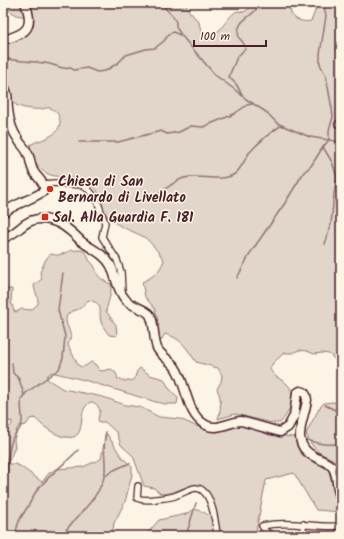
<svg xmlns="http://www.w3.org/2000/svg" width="344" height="539" viewBox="0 0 344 539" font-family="Kalam,sans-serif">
<rect width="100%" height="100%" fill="#fcf5e5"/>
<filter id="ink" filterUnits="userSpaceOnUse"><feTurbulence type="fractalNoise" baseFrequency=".025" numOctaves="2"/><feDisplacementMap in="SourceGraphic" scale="8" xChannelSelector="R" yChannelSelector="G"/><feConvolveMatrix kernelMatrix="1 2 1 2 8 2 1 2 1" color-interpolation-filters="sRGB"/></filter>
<g filter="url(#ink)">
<path fill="#e2d5ca" stroke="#967a7a" d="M3,3H22L26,17L16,15L3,6Z
M28,3H185L189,11L199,22L202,36C222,38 223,19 237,11L244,12L250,8L252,3H291C287,17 299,23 311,21C314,15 315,8 319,3C330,3 338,3 341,15V365L329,354L322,353L314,354L307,351L299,350L292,353H284L273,363L270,369C274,377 279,378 286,383C299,394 289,413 280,423H272L235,414L218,419C221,409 222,399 217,389L221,382L222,375L218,368L196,362C187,349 182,338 165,334L160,342L158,331L157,316L155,309L145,297L142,282C153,277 160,272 164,260C159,253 151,242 144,237C133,231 118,227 109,218C99,209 103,194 93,186C66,167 40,192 30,145C37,140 46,140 52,135C57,132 60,127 60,122C60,116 56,110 50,108C47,107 44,109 41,109C34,110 21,108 16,105C8,100 11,89 3,81V42L24,36L29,31Z
M80,250C86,251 88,255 89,260C101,270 91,276 111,284C112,293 108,302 106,311L116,325L117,334L116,336L109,335C107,332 102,326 101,322C98,311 105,304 89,300C84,302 83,307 79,309C77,310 75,310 73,311C60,316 69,327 71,336L68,345L78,365C83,369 87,365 91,362L96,365L99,370L102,371L111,369L116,373L118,379L125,381L134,380L137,371L140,368L150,375L164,379L169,388L178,398L177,404H165L156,402L84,380L51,372L47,376V379L50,381L63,389L103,397L125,405L140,407L159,417L180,419L205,430L217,432L241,425L250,427L269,435L295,437L307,455L328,468L336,498L341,505V512L316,510L294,473L266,480L256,531L264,536H218C216,522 215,482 194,485C183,487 175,494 161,494L154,488L144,486L133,456L121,445L117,433L105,422H99L98,419L100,410C97,405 96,402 90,402C87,405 84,407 83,412C80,427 83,442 61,436C52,433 41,425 35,418L30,419L26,425L19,426L17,429L14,440L15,447L9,461L3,458C3,443 1,435 12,424V421L3,423V289H12L11,302L14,311L16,312L22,309L31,310L38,304C39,297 34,291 34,285L42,279L40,272C44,265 44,259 51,254C58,256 60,255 67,252C70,250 76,250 80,250Z
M332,402L341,403V475C340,470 339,465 335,461C332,458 329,458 326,456C316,452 309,443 306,433L320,407L324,403Z
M107,434L121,456L132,467V475L125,502L114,523L112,536H3V464H15L20,466L42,482L49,473L56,469L83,467L101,459L105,438Z
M194,509C211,513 214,519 216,536H145L159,520L186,514Z"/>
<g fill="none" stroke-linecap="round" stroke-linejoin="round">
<path stroke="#917474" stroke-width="1.5" d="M160,3L172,15L176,22V27L181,35L215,75L238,92L246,99L266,112L277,123L288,128L310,137L341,142
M3,58C19,62 34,61 50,64C57,66 63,70 71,68L74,70L87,68L97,72L105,71L118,63L126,55L146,49L155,48L164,41L169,34L173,32L180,35
M243,96L236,84L229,77L230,74L237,57L246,48L242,41L239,38C234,18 254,19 260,3
M79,142H118L161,131L167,134L179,132L191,126L203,127L234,114L247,105L252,104
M323,147L332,162L337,177L334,194L331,224L325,244
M135,202C140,201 146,201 150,199C163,193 171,182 184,178C199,174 220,182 233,175C241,171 244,160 249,153C259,142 269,133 282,125
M237,278L251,252L285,203L304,172L311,166L323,147L329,140V130L333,117L332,109L326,76L320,64V54L326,16L323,3
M12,363L13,373L19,379L24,395
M325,405L341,413
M303,439C320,444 323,445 341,444
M104,477L114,470L130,463
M3,488C10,478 6,469 8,458C8,455 12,438 13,437C17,431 22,429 22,421C22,414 21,406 21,399L26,393L59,369L63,358L65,336L58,310L63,273
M16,536C16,524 21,517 27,508C31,502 33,495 38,489C50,474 66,463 78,450
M61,536C75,517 102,497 105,472C106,459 102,444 106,432
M186,536L196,503"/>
<defs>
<path id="street" d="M338,124L341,125
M44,184L55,183L82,185L89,190L97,200L105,223L102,237L117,260L121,272L122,293
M138,486L137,498C143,501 150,500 156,499C163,498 171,498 177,495C183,493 189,489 195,488C212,487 216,525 217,536
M275,536L267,533L262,526C288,520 314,528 341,526
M303,536V524"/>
<path id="secondary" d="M3,40C26,34 35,28 25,3
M3,86C9,92 7,101 8,109C9,119 12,131 18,139C20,144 25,147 27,152C31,158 30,166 34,172C38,179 46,183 44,191C31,200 16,203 3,213
M3,238C17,235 24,219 40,219C47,219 54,221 60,224C68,228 75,235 81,241C91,249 105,254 111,266C116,277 117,290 125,299C131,307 145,308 150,315C155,324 153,338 157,348C161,356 170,360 175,367C187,384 186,415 206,425C217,431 229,422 241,421L280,432L288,427L294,416L297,393L300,391L304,392L306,395L307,400C304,421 289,444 315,457C321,460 330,463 333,468C339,477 335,489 341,497"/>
</defs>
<use href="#street" stroke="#4a1f2b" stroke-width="8"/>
<use href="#secondary" stroke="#4a1f2b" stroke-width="11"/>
<use href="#street" stroke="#fcf5e5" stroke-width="5.5"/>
<use href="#secondary" stroke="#fcf5e5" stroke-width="8"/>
</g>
</g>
<g fill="#c8321e" stroke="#fcf5e5" stroke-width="1.5">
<circle cx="50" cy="189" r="4"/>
<rect x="41" y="213" width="8" height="8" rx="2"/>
</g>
<g text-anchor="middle" stroke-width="3" stroke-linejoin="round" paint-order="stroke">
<g font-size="14" font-weight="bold" fill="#4a1f2b" stroke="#fcf5e5" text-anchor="start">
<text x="58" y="186">Chiesa di San<tspan x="58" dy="16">Bernardo di Livellato</tspan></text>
<text x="53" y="222">Sal. Alla Guardia F. 181</text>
</g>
</g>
<rect width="344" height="539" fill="none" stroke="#fcf5e5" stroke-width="16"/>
<rect x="8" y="8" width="328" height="523" fill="none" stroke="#4a1f2b" stroke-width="1.5" filter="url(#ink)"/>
<path d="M194 40v6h72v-6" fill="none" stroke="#4a1f2b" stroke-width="2"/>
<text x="200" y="40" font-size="12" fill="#4a1f2b" stroke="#fcf5e5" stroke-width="3" paint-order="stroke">100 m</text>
</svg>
